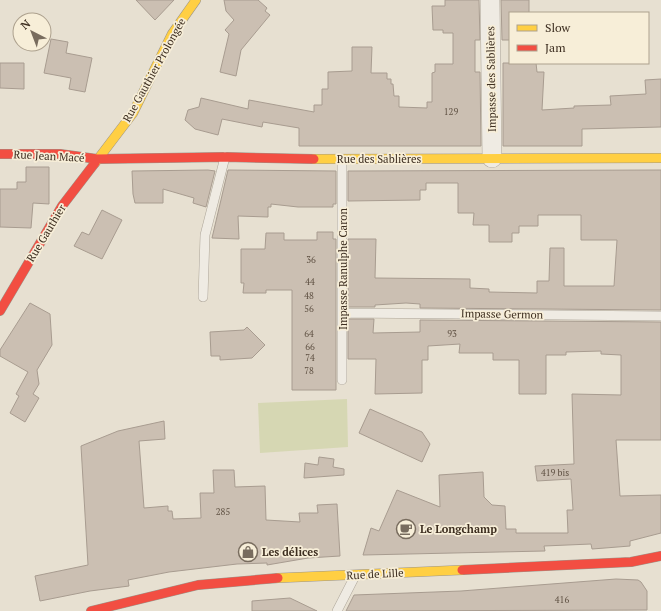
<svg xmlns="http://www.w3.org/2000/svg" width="661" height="611" viewBox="0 0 661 611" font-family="'PT Serif',serif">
<rect width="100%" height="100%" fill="#e7e0d1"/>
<path fill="#d6d7b3" d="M347,399L348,447L260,453L258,403Z"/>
<path fill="#cbbfb2" stroke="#a89c90" d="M136,0H174L155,20Z
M224,0H258L267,8L265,11L270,15L241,50L236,76L220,72L229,34L225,30L234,20L226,11Z
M445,0H479L480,40H475V72H480L481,146H299V128L263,122L262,127L222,119L218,135L195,129L185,120L188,110L199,107L201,98L248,109L249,100L314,112V105H322V89H328V72L352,71V47H372L371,73H387V79H391V84H393L394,96H399V107L427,108V102H432V73L435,72V64H453V33H443V30H433L432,6H445Z
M501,0H529V13H510V40H502Z
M51,39L68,42L66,53L92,58L85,92L69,89L71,78L44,73Z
M0,63H24V89L0,88Z
M503,63H536L537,72H544L542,110L574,108V106L611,105L610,96L646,94L645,80L661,79V127L582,129V146H503Z
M26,167H49V204L33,203L31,228L0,227V189H17V182H26Z
M208,170L215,171L206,207L193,203L194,198L163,189V203H135L133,194L132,171Z
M228,170L336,171V204H333V207H298L271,204V207H268V217L238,216L239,239L212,238Z
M661,170V310L420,308V304L406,303L375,305V307H348V239H376L375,278L470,279V288L489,289V292L537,293V281H549L550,248H564V286H614L617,240H581V215H538V226H519V233H512V242H489V225H473L474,213H458V183H426V190H420V200L348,201V171Z
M102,210L122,220L102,259L74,246L82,232L89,235Z
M317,232H333V239H336V390H292V290H266V293H243L244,283H241V249H265L266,233H284V240H317Z
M30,303L50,314L52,345L37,370L39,384L33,394L39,398L25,422L10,413L19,396L16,394L28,372L0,356V350Z
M348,319H374L373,333L420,332V320L661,322V440H616L620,496L661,495V533L630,541V546L605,548L592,549L591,544L544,546L545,551L363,555L371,528L379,531L397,490L440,507L439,475L483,472L484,497L492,505L505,506L506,529H516V533H568L567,510H573L571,479L537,481L535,466L574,464L572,394L621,395V355L601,354V351L566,352V355H546V394H519V360H493V353H459L460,344L428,346V360H422V393L375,394L376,359H348Z
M247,327L265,345L252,358L220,360V356H211L210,332L244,330Z
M370,409L422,432L430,444L422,462L359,433Z
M164,421L165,439L139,441L144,508L168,506V511H172L173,519L201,518L200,493H214L213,470H234L235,487L265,486L266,520L300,522L299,513H318L317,505L337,504L340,556L308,558L267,565V563L237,564L169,572L128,580L129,586L90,591L40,601L35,576L88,565L81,446L118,431Z
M319,457L334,459L333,467L344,469V475L304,478L305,463L318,465Z
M616,579L638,580L641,582L647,591V610L346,611L354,595L461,591Z
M290,598L317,611H252V601Z"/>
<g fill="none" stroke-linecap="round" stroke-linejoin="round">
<defs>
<path id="lane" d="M203,297L205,235L225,157
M343,313L661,316
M342,380V159
M337,611L355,576"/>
<path id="street" d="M490,0L492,158"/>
<path id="slow" d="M314,159L661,158
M95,163L133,113L172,34L196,0
M278,578L462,570"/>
<path id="jam" d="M0,154H60L97,159L225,157L314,159
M0,311L62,206L95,163
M462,570L631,562L661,556
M91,611L198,585L278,578"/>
</defs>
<use href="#lane" stroke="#ada599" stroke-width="10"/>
<use href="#street" stroke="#ada599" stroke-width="20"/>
<use href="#slow" stroke="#9c958a" stroke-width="10"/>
<use href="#jam" stroke="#9c958a" stroke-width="10"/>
<use href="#lane" stroke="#efebe3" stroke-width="9"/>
<use href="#street" stroke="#efebe3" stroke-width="19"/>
<use href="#slow" stroke="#ffcf43" stroke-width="9"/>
<use href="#jam" stroke="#f24e42" stroke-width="9"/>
</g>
<defs>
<symbol id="cafe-ring" viewBox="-11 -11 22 22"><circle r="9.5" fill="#f7eed8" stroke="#786c5e" stroke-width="1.5"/><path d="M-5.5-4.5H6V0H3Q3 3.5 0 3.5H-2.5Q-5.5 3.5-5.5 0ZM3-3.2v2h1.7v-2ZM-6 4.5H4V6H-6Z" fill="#786c5e"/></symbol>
<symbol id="shop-ring" viewBox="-11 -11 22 22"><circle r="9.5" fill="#f7eed8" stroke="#786c5e" stroke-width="1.5"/><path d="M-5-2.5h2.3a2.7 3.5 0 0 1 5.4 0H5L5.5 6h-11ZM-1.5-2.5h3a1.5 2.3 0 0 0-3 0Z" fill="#786c5e"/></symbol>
</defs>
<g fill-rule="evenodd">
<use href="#cafe-ring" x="395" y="518" width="22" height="22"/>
<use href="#shop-ring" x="237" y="541" width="22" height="22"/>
</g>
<g text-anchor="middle" stroke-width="3.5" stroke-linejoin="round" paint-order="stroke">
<g font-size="9" fill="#605244">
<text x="451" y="115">129</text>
<text x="311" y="263">36</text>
<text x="310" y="285">44</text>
<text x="309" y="299">48</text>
<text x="309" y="312">56</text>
<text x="309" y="337">64</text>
<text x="452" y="337">93</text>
<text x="310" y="350">66</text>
<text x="310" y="361">74</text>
<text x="309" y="374">78</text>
<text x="555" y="476">419 bis</text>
<text x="223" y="515">285</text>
<text x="562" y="603">416</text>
</g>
<g font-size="11" fill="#3d2e20" stroke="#f7eed8">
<text transform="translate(154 70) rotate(-61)" y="4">Rue Gauthier Prolongée</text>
<text transform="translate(491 79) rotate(-91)" y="4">Impasse des Sablières</text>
<text transform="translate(49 156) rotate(3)" y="4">Rue Jean Macé</text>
<text x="379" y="163">Rue des Sablières</text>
<text transform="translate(46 233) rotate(-59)" y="4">Rue Gauthier</text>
<text transform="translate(343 269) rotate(-90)" y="4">Impasse Ranulphe Caron</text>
<text transform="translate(502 314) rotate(1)" y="4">Impasse Germon</text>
<text transform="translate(375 574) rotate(-3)" y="4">Rue de Lille</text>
</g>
<g font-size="11" font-weight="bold" fill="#3d2e20" stroke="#f7eed8" text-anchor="start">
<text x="420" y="533">Le Longchamp</text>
<text x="262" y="556">Les délices</text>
</g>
</g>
<rect x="509" y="12" width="140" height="52" fill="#f7eed8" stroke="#ada18e"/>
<rect x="517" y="25" width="20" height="6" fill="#ffcf43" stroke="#ada18e"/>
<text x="545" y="32" font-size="12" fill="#3d2e20">Slow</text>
<rect x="517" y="45" width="20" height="6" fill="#f24e42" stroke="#ada18e"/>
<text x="545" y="52" font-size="12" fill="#3d2e20">Jam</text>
<g transform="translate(32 32) rotate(318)"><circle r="19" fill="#f7eed8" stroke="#ada18e"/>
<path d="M0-3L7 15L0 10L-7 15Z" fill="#786c5e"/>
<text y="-6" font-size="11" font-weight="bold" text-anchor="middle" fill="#3d2e20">N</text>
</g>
</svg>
